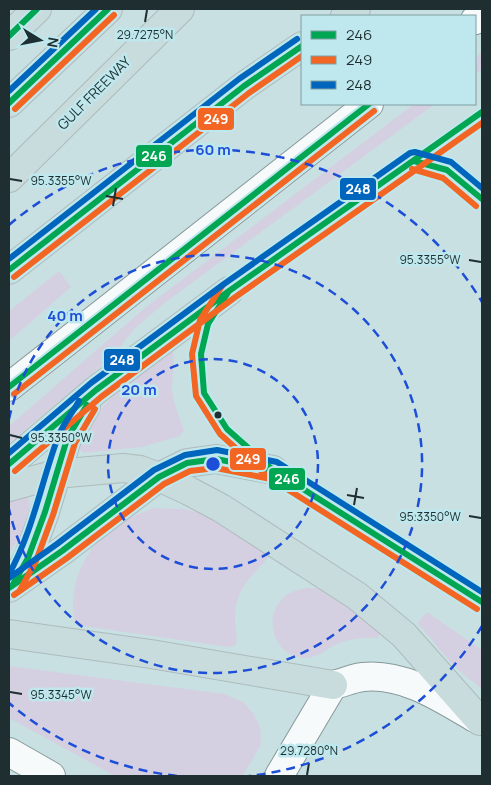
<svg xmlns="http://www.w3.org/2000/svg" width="491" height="785" viewBox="0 0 491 785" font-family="Manrope,sans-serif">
<rect width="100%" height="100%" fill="#c8e0e2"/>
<path fill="#d5d0e1" d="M482,52V69L475,75V58Z
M414,104H435L166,302L134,329L112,357L9,443V426L146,307Z
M59,271L71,287L9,341V311Z
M172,348C176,361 172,374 172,388C173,403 179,416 184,430L180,436L142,447L84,453L79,449C96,401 134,377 172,348Z
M27,494C36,515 20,537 9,553V502Z
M153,508L184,509L210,515L265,551L268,558C249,579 236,588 235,618C235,627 238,637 236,645L229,647L83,626L74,620C68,581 88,542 121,522C131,516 143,513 153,508Z
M306,588H316L323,591L381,629L378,638C364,638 350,638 337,644C322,651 316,661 298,657C273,652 264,617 282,599C288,592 297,590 306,588Z
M427,612L482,650V689C469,679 456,669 446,657C436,646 428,634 417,623Z
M9,666L224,694L243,702L253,713L260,727L261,744L243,776H115L9,718Z"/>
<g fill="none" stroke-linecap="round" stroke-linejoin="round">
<defs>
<path id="minor" d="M9,752L51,776
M279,776L333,685C343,683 353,678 363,677C404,673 441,698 475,718"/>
<path id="secondary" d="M475,20L482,14
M9,387L369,104"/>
<path id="motorway" d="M345,16L356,9
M9,36L37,9
M9,103L108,9
M9,178L180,9
M9,270L244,86L302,46
M9,464L96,390L229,291
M9,487L56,474L123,468L140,470L159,477L189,491L221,508L357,596L404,635L480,721
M14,583L28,558L45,512L67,439L86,406
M9,588L62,551L159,477L187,463L216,459L273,470
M9,634L151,654L333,685"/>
</defs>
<use href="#minor" stroke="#87999a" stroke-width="30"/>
<use href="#secondary" stroke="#87999a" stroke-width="30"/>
<use href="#motorway" stroke="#aebbbc" stroke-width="30"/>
<use href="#minor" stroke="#f7fafb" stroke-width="28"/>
<use href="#secondary" stroke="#f7fafb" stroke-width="28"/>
<use href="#motorway" stroke="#c8dbdd" stroke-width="28"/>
<defs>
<path id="bus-1" d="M9,36L37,9
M9,103L108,9
M414,161L447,170L482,199
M9,270L244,86L302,46
M229,291L208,324L201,354L204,393L227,429L273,470L482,602
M9,387L369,104
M9,464L96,390L229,291L482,112
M12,586L28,558L45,512L67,439L87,405
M9,588L62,551L159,477L187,463L216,459L273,470"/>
<path id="bus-2" d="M15,109L114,15
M412,169L443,178L476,206
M14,277L249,93L302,56
M222,286L200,320L192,354L196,396L220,434L268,477L477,609
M14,394L374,111
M15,471L101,397L234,298L482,123
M20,590L36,561L53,515L75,443L95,409
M14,595L67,558L164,484L190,471L216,468L271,479"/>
<path id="bus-3" d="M9,91L96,9
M9,259L239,79L297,39
M9,453L91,383L224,284L410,153L415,152L451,162L482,188
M9,574C33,531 41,483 58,437C63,424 73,412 79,401
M9,578L57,544L154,470L185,455L217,450L277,462L482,592"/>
</defs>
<use href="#bus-1" stroke="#bee8ed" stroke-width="10"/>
<use href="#bus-2" stroke="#bee8ed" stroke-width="10"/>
<use href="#bus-3" stroke="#bee8ed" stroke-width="10"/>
<use href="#bus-1" stroke="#00a651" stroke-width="6"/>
<use href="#bus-2" stroke="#f26522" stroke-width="6"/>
<use href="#bus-3" stroke="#0065bd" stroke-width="6"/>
</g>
<path fill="none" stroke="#1f2f31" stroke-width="2" d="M145,22L147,10M10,179L22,181M106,196L123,199M113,206L116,188M469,260L481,262M10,435L22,438M347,495L364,498M354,505L357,488M469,516L481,518M10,692L22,694M307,775L309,763"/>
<g fill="none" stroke="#1d4ed8" stroke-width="2.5" stroke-dasharray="9 6">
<circle cx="213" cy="464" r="105"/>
<path d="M9 419A209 209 0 1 1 9 509"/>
<path d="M482 626A314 314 0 0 1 249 776M177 776A314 314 0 0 1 9 703M9 225A314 314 0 0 1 482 302"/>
</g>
<circle fill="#1f2f31" stroke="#bee8ed" stroke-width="2" cx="218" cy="415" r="4.5"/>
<g text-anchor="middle" stroke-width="5" stroke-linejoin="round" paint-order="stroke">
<g font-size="14" fill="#1f2f31" stroke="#bee8ed">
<text transform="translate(94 93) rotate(-45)" y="5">GULF FREEWAY</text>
</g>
</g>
<g font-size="12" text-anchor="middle" fill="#1f2f31" stroke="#bee8ed" stroke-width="5" stroke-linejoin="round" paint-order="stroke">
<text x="145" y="39">29.7275°N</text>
<text x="61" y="185">95.3355°W</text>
<text x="430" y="264">95.3355°W</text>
<text x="61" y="442">95.3350°W</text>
<text x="430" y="521">95.3350°W</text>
<text x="61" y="699">95.3345°W</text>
<text x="309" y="755">29.7280°N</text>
</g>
<circle cx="213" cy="464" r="8" fill="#1d4ed8" stroke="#bee8ed" stroke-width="2.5"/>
<g font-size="15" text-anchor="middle" font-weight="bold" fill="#1d4ed8" stroke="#bee8ed" stroke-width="5" stroke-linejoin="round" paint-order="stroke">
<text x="213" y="155">60 m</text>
<text x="65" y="321">40 m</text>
<text x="139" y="395">20 m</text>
</g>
<g stroke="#bee8ed" stroke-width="2">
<rect x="197" y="107" width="38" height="24" rx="5" fill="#f26522"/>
<rect x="135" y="144" width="38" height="24" rx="5" fill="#00a651"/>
<rect x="339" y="177" width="38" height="24" rx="5" fill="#0065bd"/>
<rect x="103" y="348" width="38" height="24" rx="5" fill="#0065bd"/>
<rect x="229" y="447" width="38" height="24" rx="5" fill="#f26522"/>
<rect x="268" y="467" width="38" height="24" rx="5" fill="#00a651"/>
</g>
<g font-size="14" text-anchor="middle" font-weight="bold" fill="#fff">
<text x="216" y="124">249</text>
<text x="154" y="161">246</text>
<text x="358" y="194">248</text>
<text x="122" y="365">248</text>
<text x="248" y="464">249</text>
<text x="287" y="484">246</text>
</g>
<rect width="491" height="785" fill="none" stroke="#1f2f31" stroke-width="20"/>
<rect x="301" y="15" width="175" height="90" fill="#bee8ed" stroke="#7e9ea2"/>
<rect x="311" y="31" width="25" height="8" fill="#00a651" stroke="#7e9ea2"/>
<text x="346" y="40" font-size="15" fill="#1f2f31">246</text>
<rect x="311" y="56" width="25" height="8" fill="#f26522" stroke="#7e9ea2"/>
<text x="346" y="65" font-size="15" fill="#1f2f31">249</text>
<rect x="311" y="81" width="25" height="8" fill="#0065bd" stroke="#7e9ea2"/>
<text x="346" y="90" font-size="15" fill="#1f2f31">248</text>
<g transform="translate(40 40) rotate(100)" stroke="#bee8ed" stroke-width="4" paint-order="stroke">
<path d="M0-4L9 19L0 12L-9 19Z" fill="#1f2f31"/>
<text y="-8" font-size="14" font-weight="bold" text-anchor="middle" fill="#1f2f31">N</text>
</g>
</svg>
